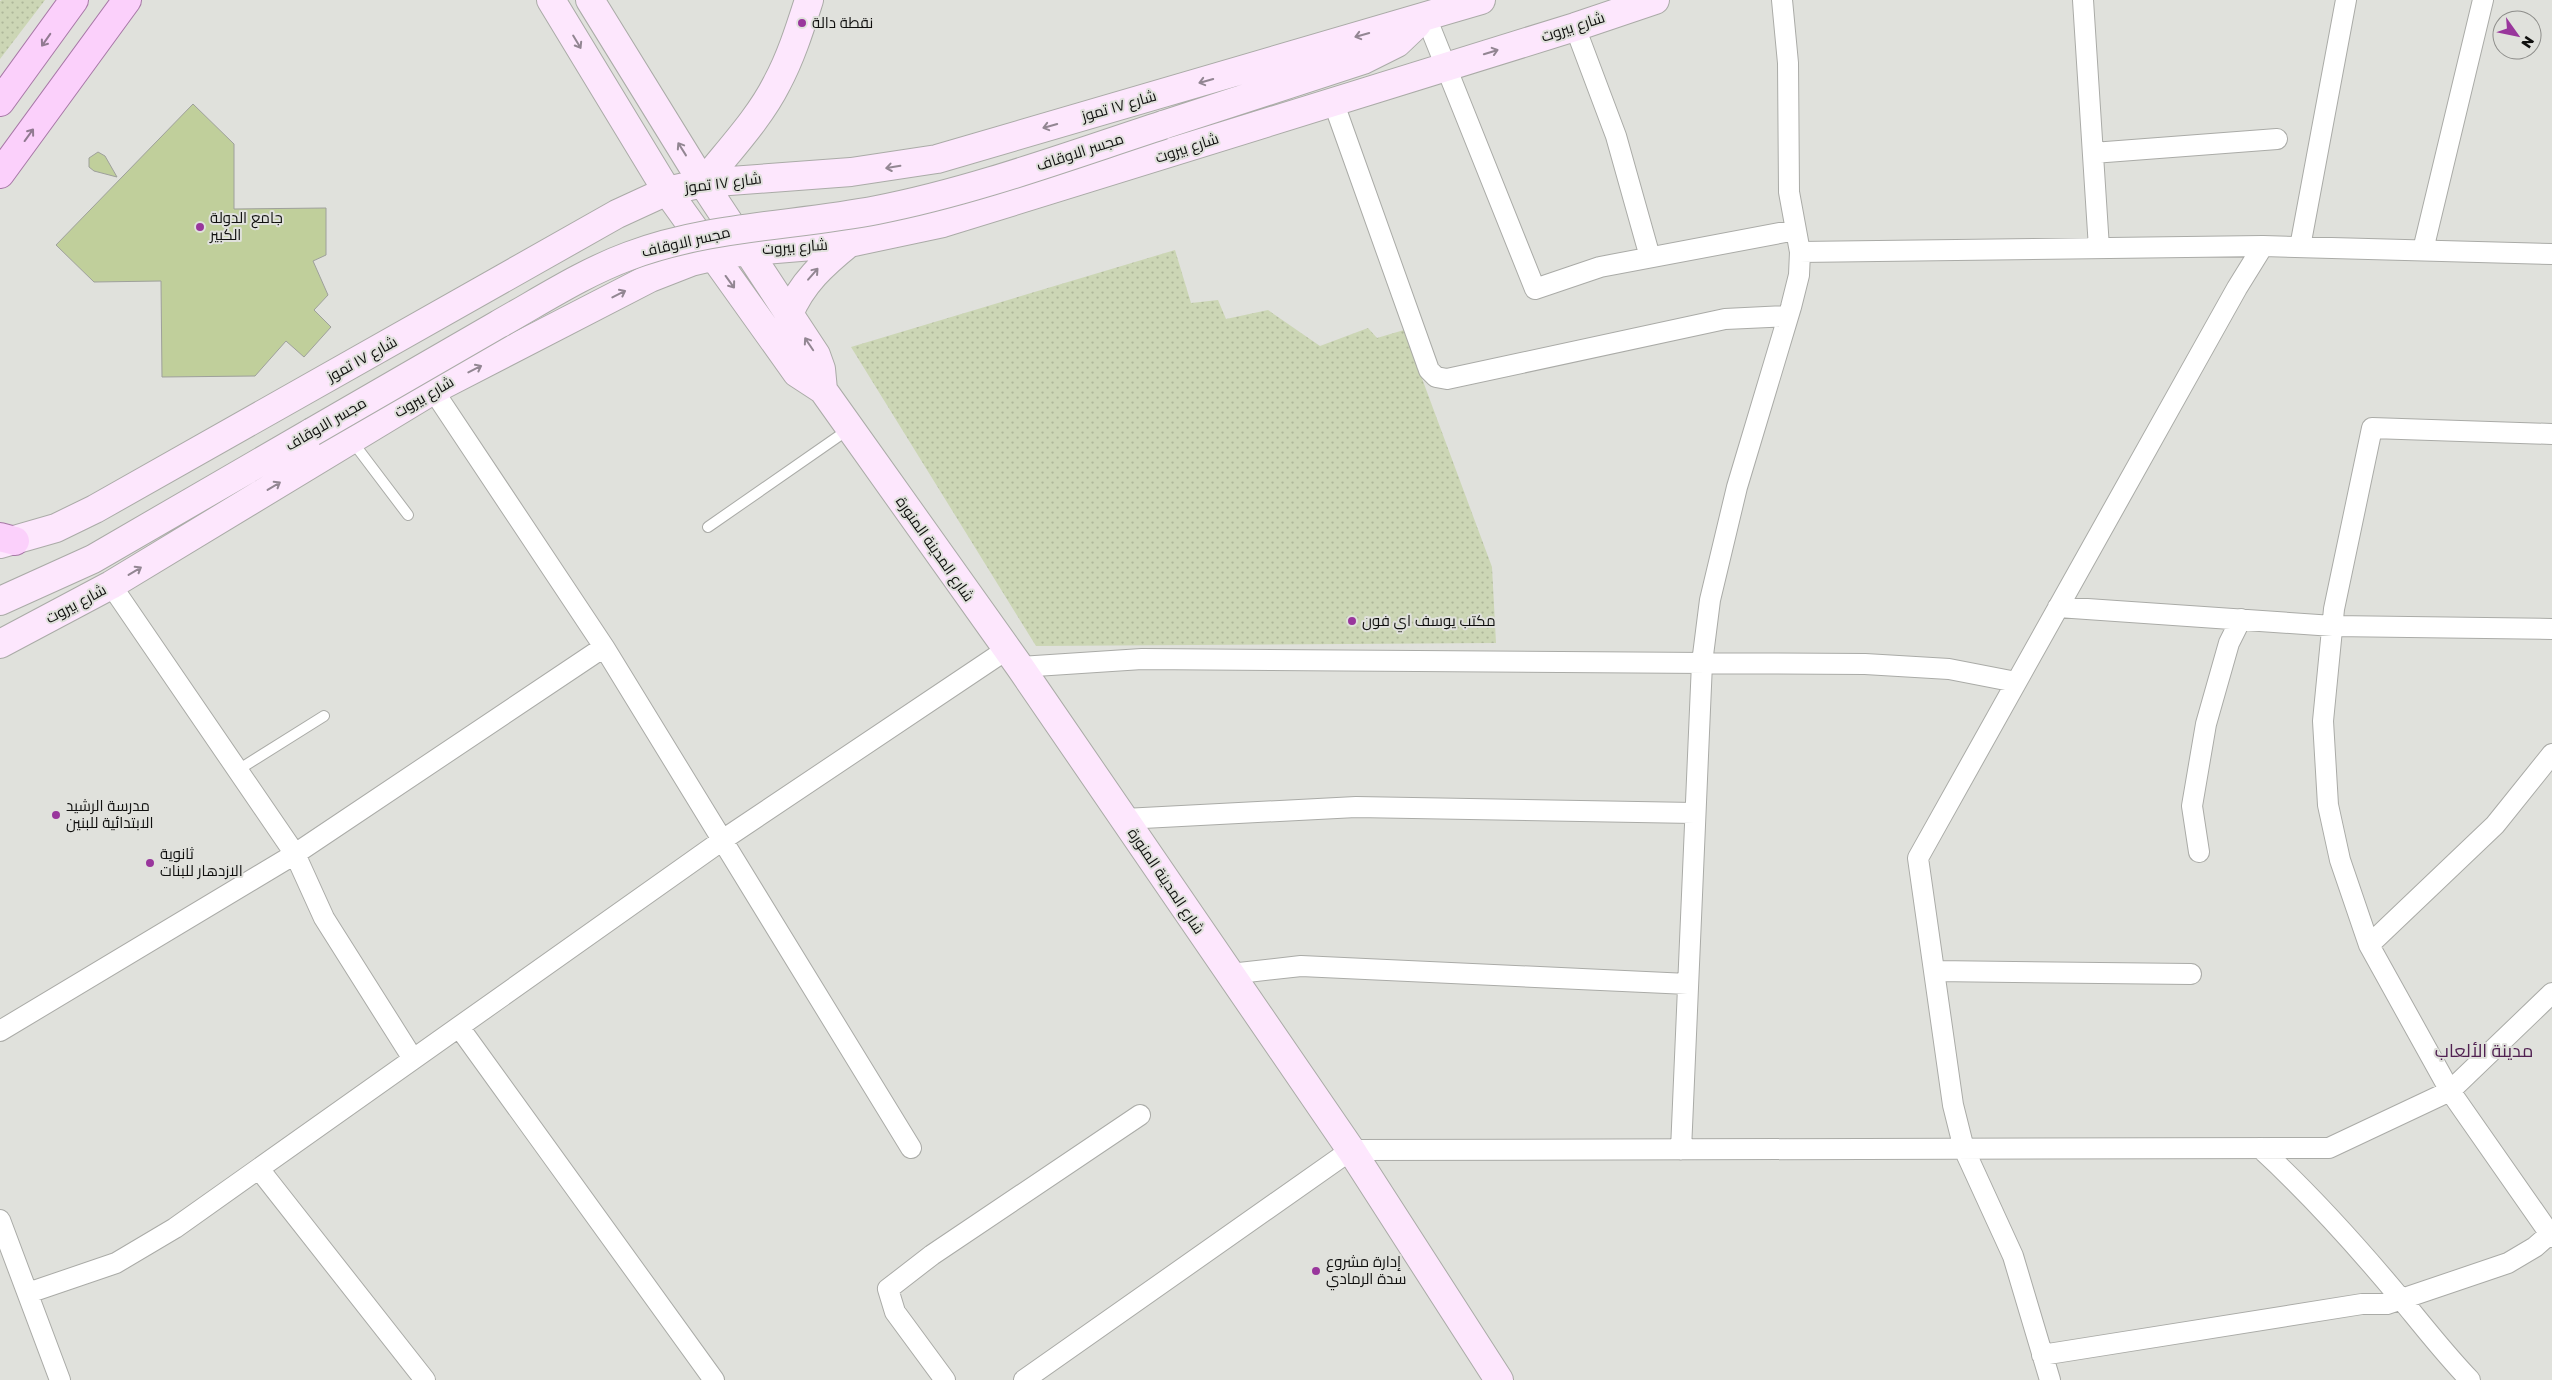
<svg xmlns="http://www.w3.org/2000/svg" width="2552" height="1380" viewBox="0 0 2552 1380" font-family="'Golos Text',Cairo,sans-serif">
<defs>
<pattern id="park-dots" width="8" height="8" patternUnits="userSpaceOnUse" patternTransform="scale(1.25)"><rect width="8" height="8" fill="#ccd6b5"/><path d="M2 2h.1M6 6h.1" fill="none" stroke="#aeb79a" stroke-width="1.8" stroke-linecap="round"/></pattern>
</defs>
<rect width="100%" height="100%" fill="#e0e1dc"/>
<path fill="url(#park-dots)" d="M2,0H45L0,59V1Z
M1175,250L1191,303L1218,300L1226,319L1268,310L1320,346L1368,328L1377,338L1404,330L1492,567L1496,643L1036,646L851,347Z"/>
<path fill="#c0cf9b" stroke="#9ea09b" d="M193,104L234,144V209L326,208V255L313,261L328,295L314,310L331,327L304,357L286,341L255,376L162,377L161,281L94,282L56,245Z
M98,152L105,156L117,177L94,171L89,167V158Z"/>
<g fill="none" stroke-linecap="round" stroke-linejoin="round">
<defs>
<path id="lane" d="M352,441L408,515
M708,527L849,429
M238,770L324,716"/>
<path id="street" d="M2083,0L2099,248
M1426,17L1535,289L1600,267L1796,230
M1575,27L1616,136L1650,257
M1333,101L1429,370L1436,377L1447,379L1725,319L1788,316
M2093,153L2277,139
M2300,247L2346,0
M2423,250L2483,0
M1800,252L2263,246L2552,254
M433,390L604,647L911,1148
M2552,434L2372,428L2334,609L2323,721L2328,805L2340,860L2369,945L2450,1091L2552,1237
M111,585L295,854L324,918L413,1059
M2058,607L2333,626L2552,629
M1020,667L1142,659L1865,664L1949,669L2016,682
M1124,819L1356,807L1694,813
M2199,852L2192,806L2206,724L2229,643L2241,619
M2369,945L2495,825L2552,754
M1935,971L2191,974
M1230,974L1301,966L1688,984
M459,1027L714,1380
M0,1031L295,854L604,647
M2260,1148C2311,1195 2357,1246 2401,1299C2424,1327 2445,1354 2470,1380
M1681,1150L1702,663L1710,600L1737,487L1791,307L1799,275L1800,252L1789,192L1788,63L1782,0
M259,1169L425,1380
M0,1220L60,1380
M28,1293L116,1263L175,1228L724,839L1006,650
M2042,1355L2362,1304H2387L2508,1263L2535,1247L2552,1232
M945,1380L895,1312L888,1289L932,1255L1140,1115
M1024,1380L1351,1150L2329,1148L2450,1091L2552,993
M2050,1380L2013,1256L1964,1149L1953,1105L1918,858L2237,288L2263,246"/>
<path id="secondary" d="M551,0L667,191L797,373L823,390L1020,667L1351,1150L1499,1380
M590,0L703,183L816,355L821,369L823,390
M1163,125L1363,60L1397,43L1417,24
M703,183C728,151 759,119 777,83C791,57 800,28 809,0
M789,314C802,283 823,264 849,243
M0,544L56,528L95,509L617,214L667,191L703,183L851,172L937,159L1481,0
M0,601L93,559L312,432
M0,644L111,585L433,390L650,278L691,262L729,253L849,243L943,223L1575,27L1655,0"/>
<path id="primary" d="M0,102L74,0
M0,174L127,0
M0,537L15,541"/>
</defs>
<use href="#lane" stroke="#aaaba7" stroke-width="12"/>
<use href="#street" stroke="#aaaba7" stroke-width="22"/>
<use href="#secondary" stroke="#aaaba7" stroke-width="30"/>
<use href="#primary" stroke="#a778a6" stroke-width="30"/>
<use href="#lane" stroke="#fff" stroke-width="10"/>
<use href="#street" stroke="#fff" stroke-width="20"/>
<use href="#secondary" stroke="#fde7fd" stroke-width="28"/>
<use href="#primary" stroke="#fbd0fb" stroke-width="28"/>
<defs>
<path id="secondary-bridge" d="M312,432C375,396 437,360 499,324C542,300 583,273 629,256C709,226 794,226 877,210C974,191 1068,156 1163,125"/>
</defs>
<use href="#secondary-bridge" stroke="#aaaba7" stroke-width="30" stroke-linecap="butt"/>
<use href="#secondary-bridge" stroke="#fde7fd" stroke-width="28"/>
</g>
<defs><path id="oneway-shaft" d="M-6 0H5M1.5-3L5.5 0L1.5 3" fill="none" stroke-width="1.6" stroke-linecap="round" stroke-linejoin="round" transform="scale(1.25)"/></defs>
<g stroke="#928692">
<use href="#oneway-shaft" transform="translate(1362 35) rotate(164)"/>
<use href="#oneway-shaft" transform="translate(577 42) rotate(59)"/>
<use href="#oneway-shaft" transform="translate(1491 52) rotate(-17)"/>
<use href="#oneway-shaft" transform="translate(1206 81) rotate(164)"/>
<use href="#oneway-shaft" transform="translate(1050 126) rotate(164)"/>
<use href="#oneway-shaft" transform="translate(682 149) rotate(-122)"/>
<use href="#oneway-shaft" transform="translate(893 167) rotate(171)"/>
<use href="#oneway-shaft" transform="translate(813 274) rotate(-49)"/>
<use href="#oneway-shaft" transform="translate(730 282) rotate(54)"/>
<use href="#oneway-shaft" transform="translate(619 294) rotate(-27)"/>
<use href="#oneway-shaft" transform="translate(809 344) rotate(-124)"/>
<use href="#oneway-shaft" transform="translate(475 369) rotate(-27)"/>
<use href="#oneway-shaft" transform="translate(274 486) rotate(-31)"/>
<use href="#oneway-shaft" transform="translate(135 571) rotate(-31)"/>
</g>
<g stroke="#917a91">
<use href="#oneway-shaft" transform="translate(46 40) rotate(125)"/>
<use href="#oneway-shaft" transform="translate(29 135) rotate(-54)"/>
</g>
<g fill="#99369c" stroke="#e0e1dc" stroke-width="2">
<circle cx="802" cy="23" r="5"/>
<circle cx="200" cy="227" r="5"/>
<circle cx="1352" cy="621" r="5"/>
<circle cx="56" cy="815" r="5"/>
<circle cx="150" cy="863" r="5"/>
<circle cx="1316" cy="1271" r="5"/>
</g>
<g text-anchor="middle" stroke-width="4" stroke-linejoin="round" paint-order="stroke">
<g font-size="15" fill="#10100f" stroke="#e0e1dc" text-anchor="start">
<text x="812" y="28">نقطة دالة</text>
<text x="210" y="223">جامع الدولة<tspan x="210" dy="17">الكبير</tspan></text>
<text x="1362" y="626">مكتب يوسف اي فون</text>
<text x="66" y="811">مدرسة الرشيد<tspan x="66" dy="17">الابتدائية للبنين</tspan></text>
<text x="160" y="859">ثانوية<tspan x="160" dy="17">الازدهار للبنات</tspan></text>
<text x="1326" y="1267">إدارة مشروع<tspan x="1326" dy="17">سدة الرمادي</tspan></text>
</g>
<g font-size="15" fill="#10100f" stroke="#e0e1dc">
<text transform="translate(1573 27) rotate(-18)" y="5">شارع بيروت</text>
<text transform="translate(1119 106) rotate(-16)" y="5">شارع ١٧ تموز</text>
<text transform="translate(1187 148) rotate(-18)" y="5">شارع بيروت</text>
<text transform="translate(1080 152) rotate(-18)" y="5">مجسر الاوقاف</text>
<text transform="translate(723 183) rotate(-7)" y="5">شارع ١٧ تموز</text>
<text transform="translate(686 242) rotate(-13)" y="5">مجسر الاوقاف</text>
<text transform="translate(795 247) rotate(-4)" y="5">شارع بيروت</text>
<text transform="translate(362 359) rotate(-29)" y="5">شارع ١٧ تموز</text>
<text transform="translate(424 397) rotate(-30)" y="5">شارع بيروت</text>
<text transform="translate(326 424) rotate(-30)" y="5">مجسر الاوقاف</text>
<text transform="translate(935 549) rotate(55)" y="5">شارع المدينة المنورة</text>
<text transform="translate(76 604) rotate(-28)" y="5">شارع بيروت</text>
<text transform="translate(1166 881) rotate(56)" y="5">شارع المدينة المنورة</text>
</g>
<g font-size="18" fill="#502051" stroke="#e0e1dc">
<text x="2484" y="1057">مدينة الألعاب</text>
</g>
</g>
<g transform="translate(2517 35) rotate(123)"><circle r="24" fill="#e0e1dc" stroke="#8d8d8a"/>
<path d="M0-4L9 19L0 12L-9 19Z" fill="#99369c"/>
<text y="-8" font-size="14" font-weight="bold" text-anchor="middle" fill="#10100f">N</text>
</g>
</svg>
